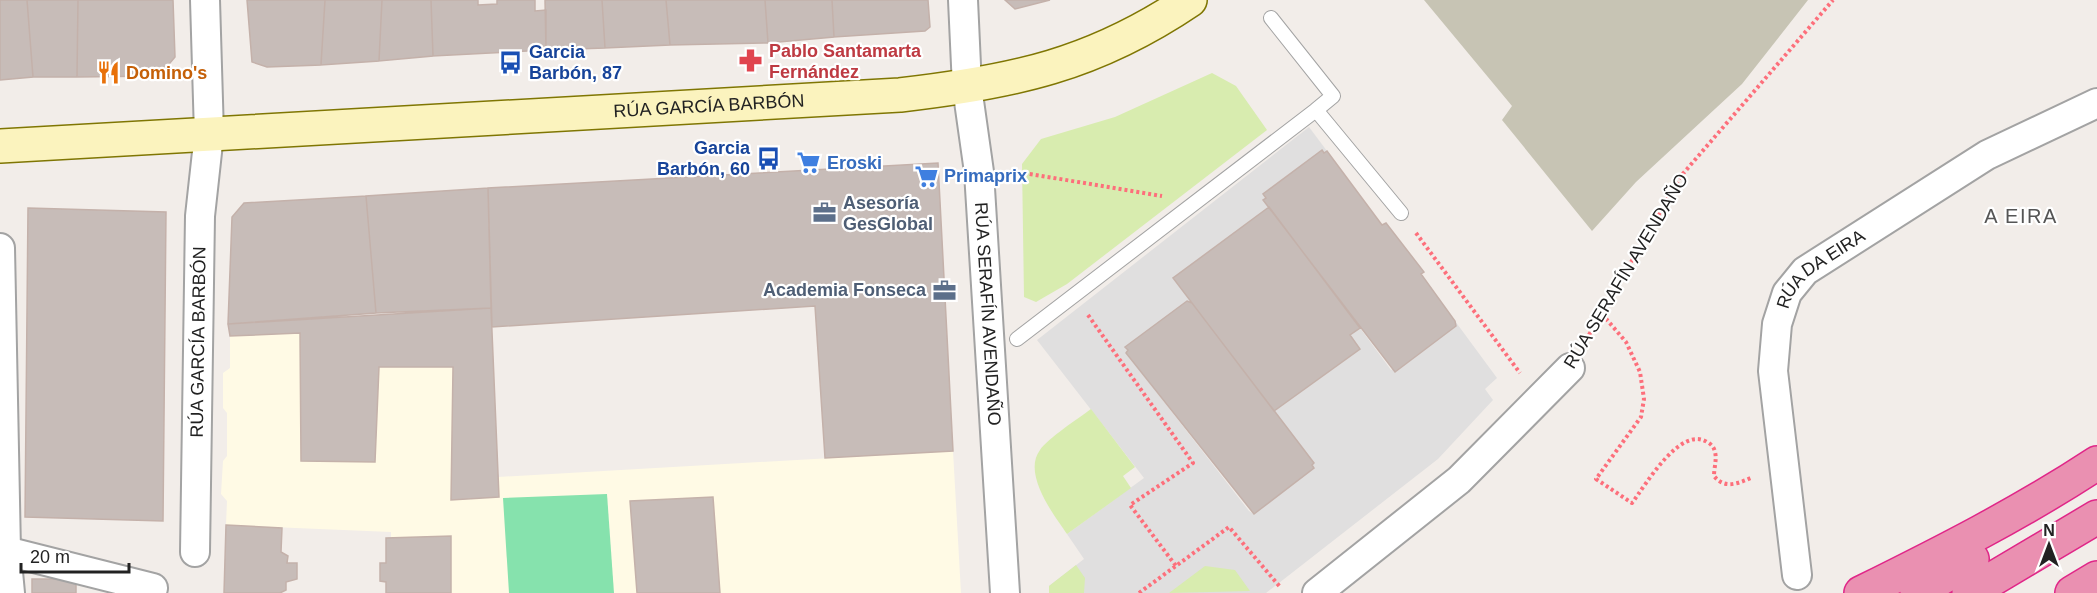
<svg xmlns="http://www.w3.org/2000/svg" width="2097" height="593" viewBox="0 0 2097 593" font-family="Helvetica,sans-serif">
<rect width="100%" height="100%" fill="#f2ede9"/>
<path fill="#e0dfdf" d="M1309,127L1327,151L1324,153L1322,150L1264,193L1266,198L1263,200L1269,207L1173,278L1192,303L1125,347L1128,350L1126,353L1249,511L1254,514L1314,468L1312,465L1314,463L1274,411L1360,349L1350,335L1360,328L1391,370L1394,368L1396,372L1455,326V321L1497,378L1485,389L1493,400L1438,459L1266,593H1049V586L1084,559L1067,534L1144,478L1037,340Z"/>
<path fill="#fffae5" d="M300,333L302,461L375,462L379,367H453L452,500L499,497L498,477L953,451L961,593H450L391,538V532L226,525L227,501L221,494L223,461L227,456V413L223,408V373L230,368V336Z"/>
<path fill="#c7c4b4" d="M1424,0H1808L1742,84L1636,182L1592,231L1502,120L1512,106Z"/>
<path fill="#d8ecaf" d="M1212,73L1236,86L1267,130L1067,284L1036,302L1024,297L1022,164L1041,139L1115,117Z
M1091,409L1135,467L1123,476L1131,488L1067,534C1054,515 1022,474 1040,450C1047,439 1079,418 1091,409Z
M1076,565L1085,578L1084,593H1049V586Z
M1205,566L1235,570L1250,591L1169,593Z"/>
<path fill="#86e2ad" d="M607,494L614,593H509L503,498Z"/>
<path fill="#c7bcb8" stroke="#c4b1aa" stroke-width="1.5" d="M0,0H27L33,77L0,80Z
M27,0H78L77,77H33Z
M78,0H173L175,57L159,76L77,77Z
M247,0H325L321,65L267,67L252,62Z
M325,0H382L379,61L321,65Z
M382,0H431L433,56L379,61Z
M431,0H478V5L497,4V0H535V11L546,10V50L433,56Z
M545,0H602L605,48L546,50Z
M602,0H666L670,45L605,48Z
M666,0H765L768,43L670,45Z
M765,0H832L834,37L768,43Z
M832,0H928L930,27L925,31L834,37Z
M1005,0H1050L1015,9Z
M1322,150L1324,153L1327,151L1382,225L1386,223L1424,272L1421,274L1455,321L1456,326L1395,372L1263,200L1266,198L1263,194Z
M938,163L953,451L825,458L815,306L492,327L488,188Z
M488,188L491,308L376,313L366,196Z
M366,196L376,313L228,324L232,217L244,203Z
M1269,207L1360,328L1350,335L1360,349L1274,411L1173,278Z
M28,208L166,212L163,521L25,517Z
M1187,301L1192,303L1314,463L1312,465L1314,468L1254,514L1126,353L1128,350L1125,347Z
M491,308L499,497L451,500L453,367H379L375,462L301,461L300,333L230,336L228,324Z
M713,497L720,593H637L630,501Z
M226,525L282,528L281,552L288,556L287,563H297V579L286,582V590L280,593H224Z
M451,536V593H386V582L380,581V563H386V538Z
M32,579H76V593H32Z"/>
<g fill="none" stroke-linecap="round" stroke-linejoin="round">
<defs>
<path id="service" d="M1271,18L1333,96L1316,110L1401,213
M1017,339L1316,110"/>
<g id="minor">
<path id="s1" d="M963,0L967,87L979,172L1005,593"/>
<path d="M0,248L6,551L10,593"/>
<path d="M6,551L153,588"/>
<path id="s2" d="M195,552L200,216L209,134L205,0"/>
<path id="s3" d="M1797,575L1773,371L1777,324L1787,293L1805,271L1987,155L2097,103"/>
<path d="M1317,593L1459,480L1570,368"/>
</g>
<g id="secondary">
<path id="s4" d="M0,146L900,95C1013,82 1094,65 1190,0"/>
</g>
<path id="motorway" d="M1861,593C1942,553 2021,513 2097,463
M1917,593L1972,559
M1969,593L2097,517
M2072,593L2097,578"/>
</defs>
<use href="#service" stroke="#a3a3a3" stroke-width="16"/>
<use href="#minor" stroke="#a3a3a3" stroke-width="32"/>
<use href="#secondary" stroke="#7f7603" stroke-width="36"/>
<use href="#motorway" stroke="#e02688" stroke-width="36"/>
<path stroke="#fd6f7b" stroke-width="4" stroke-dasharray="3 3" stroke-linecap="butt" d="M1012,171L1162,196
M1416,233L1520,373
M1602,314L1626,342L1640,372L1644,399L1641,417L1596,479L1632,503C1645,486 1680,425 1707,442C1711,444 1714,447 1715,452C1717,459 1714,468 1714,476C1725,490 1739,483 1753,477
M1088,315L1193,463L1130,505L1176,566
M1586,340L1681,176L1833,0
M1139,593L1229,527L1281,588"/>
<use href="#service" stroke="#fff" stroke-width="14"/>
<use href="#minor" stroke="#fff" stroke-width="28"/>
<use href="#secondary" stroke="#fbf3be" stroke-width="33"/>
<use href="#motorway" stroke="#ea90b1" stroke-width="33"/>
</g>
<defs>
<symbol id="pharmacy-bare" viewBox="-9 -9 18 18"><path d="M-2-6h4v4h4v4h-4v4h-4v-4h-4v-4h4Z" fill="#e0444e" stroke="#fff" stroke-width="2.5" paint-order="stroke"/></symbol>
<symbol id="bus-bare" viewBox="-9 -9 18 18"><path d="M-5-6H5V4H4V6H2V4H-2V6H-4V4H-5ZM-3.5-4V0h7V-4ZM-3.5 1.2v1.5H-2V1.2ZM2 1.2v1.5H3.5V1.2Z" fill="#1a4fb4" stroke="#fff" stroke-width="2.5" paint-order="stroke"/></symbol>
<symbol id="restaurant-bare" viewBox="-9 -9 18 18"><path d="M-5-6h1v4h1v-4h1v4h1v-4h1v5L-1.5 .5V6h-2V.5L-5-1ZM5-6V6H3V1.5H1.5Q1.5-4 5-6Z" fill="#e8710a" stroke="#fff" stroke-width="2.5" paint-order="stroke"/></symbol>
<symbol id="supermarket-bare" viewBox="-9 -9 18 18"><path d="M-6-5.5h2.5l.6 2H6L4.5 2H-2.5L-4.4-4H-6ZM-1.5 3.2a1.3 1.3 0 1 0 .1 0ZM3 3.2a1.3 1.3 0 1 0 .1 0Z" fill="#3f7fe0" stroke="#fff" stroke-width="2.5" paint-order="stroke"/></symbol>
<symbol id="office-bare" viewBox="-9 -9 18 18"><path d="M-6-3h4V-5.5h4V-3h4V5H-6ZM-1-4.5V-3h2v-1.5ZM-6 0V1H6V0Z" fill="#5c6f8a" stroke="#fff" stroke-width="2.5" paint-order="stroke"/></symbol>
</defs>
<g fill-rule="evenodd">
<use href="#pharmacy-bare" x="734" y="44" width="33" height="33"/>
<use href="#bus-bare" x="494" y="46" width="33" height="33"/>
<use href="#restaurant-bare" x="92" y="56" width="33" height="33"/>
<use href="#bus-bare" x="752" y="142" width="33" height="33"/>
<use href="#supermarket-bare" x="792" y="146" width="33" height="33"/>
<use href="#supermarket-bare" x="910" y="160" width="33" height="33"/>
<use href="#office-bare" x="808" y="196" width="33" height="33"/>
<use href="#office-bare" x="928" y="274" width="33" height="33"/>
</g>
<g text-anchor="middle" stroke-width="4.5" stroke-linejoin="round" paint-order="stroke">
<g font-size="18" font-weight="bold" fill="#be3a42" stroke="#fff" text-anchor="start">
<text x="769" y="57">Pablo Santamarta<tspan x="769" dy="21">Fernández</tspan></text>
</g>
<g font-size="18" font-weight="bold" fill="#164399" stroke="#fff" text-anchor="start">
<text x="529" y="58">Garcia<tspan x="529" dy="21">Barbón, 87</tspan></text>
<text x="750" y="154" text-anchor="end">Garcia<tspan x="750" dy="21">Barbón, 60</tspan></text>
</g>
<g font-size="18" font-weight="bold" fill="#c56008" stroke="#fff" text-anchor="start">
<text x="126" y="79">Domino's</text>
</g>
<g font-size="18" fill="#222" stroke="#fff">
<text dy="6" stroke="none"><textPath href="#s4" startOffset="710">RÚA GARCÍA BARBÓN</textPath></text>
<text transform="translate(1626 271) rotate(-59)" y="6">RÚA SERAFÍN AVENDAÑO</text>
<text dy="6" stroke="none"><textPath href="#s3" startOffset="326">RÚA DA EIRA</textPath></text>
<text dy="6" stroke="none"><textPath href="#s1" startOffset="315">RÚA SERAFÍN AVENDAÑO</textPath></text>
<text dy="6" stroke="none"><textPath href="#s2" startOffset="210">RÚA GARCÍA BARBÓN</textPath></text>
</g>
<g font-size="18" font-weight="bold" fill="#366cbe" stroke="#fff" text-anchor="start">
<text x="827" y="169">Eroski</text>
<text x="944" y="182">Primaprix</text>
</g>
<g font-size="18" font-weight="bold" fill="#4e5e75" stroke="#fff" text-anchor="start">
<text x="843" y="209">Asesoría<tspan x="843" dy="21">GesGlobal</tspan></text>
<text x="926" y="296" text-anchor="end">Academia Fonseca</text>
</g>
<g font-size="20" letter-spacing="1.5" fill="#555" stroke="#fff">
<text x="2021" y="223">A EIRA</text>
</g>
</g>
<g transform="translate(2049 545)" stroke="#ffffff" stroke-width="4.5" paint-order="stroke">
<path d="M0-4.5L10 22L0 15L-10 22Z" fill="#222222"/>
<text y="-9" font-size="16" font-weight="bold" text-anchor="middle" fill="#222222">N</text>
</g>
<path d="M21 563v9h108v-9" fill="none" stroke="#222222" stroke-width="3"/>
<text x="30" y="563" font-size="18" fill="#222222" stroke="#ffffff" stroke-width="4.5" paint-order="stroke">20 m</text>
</svg>
